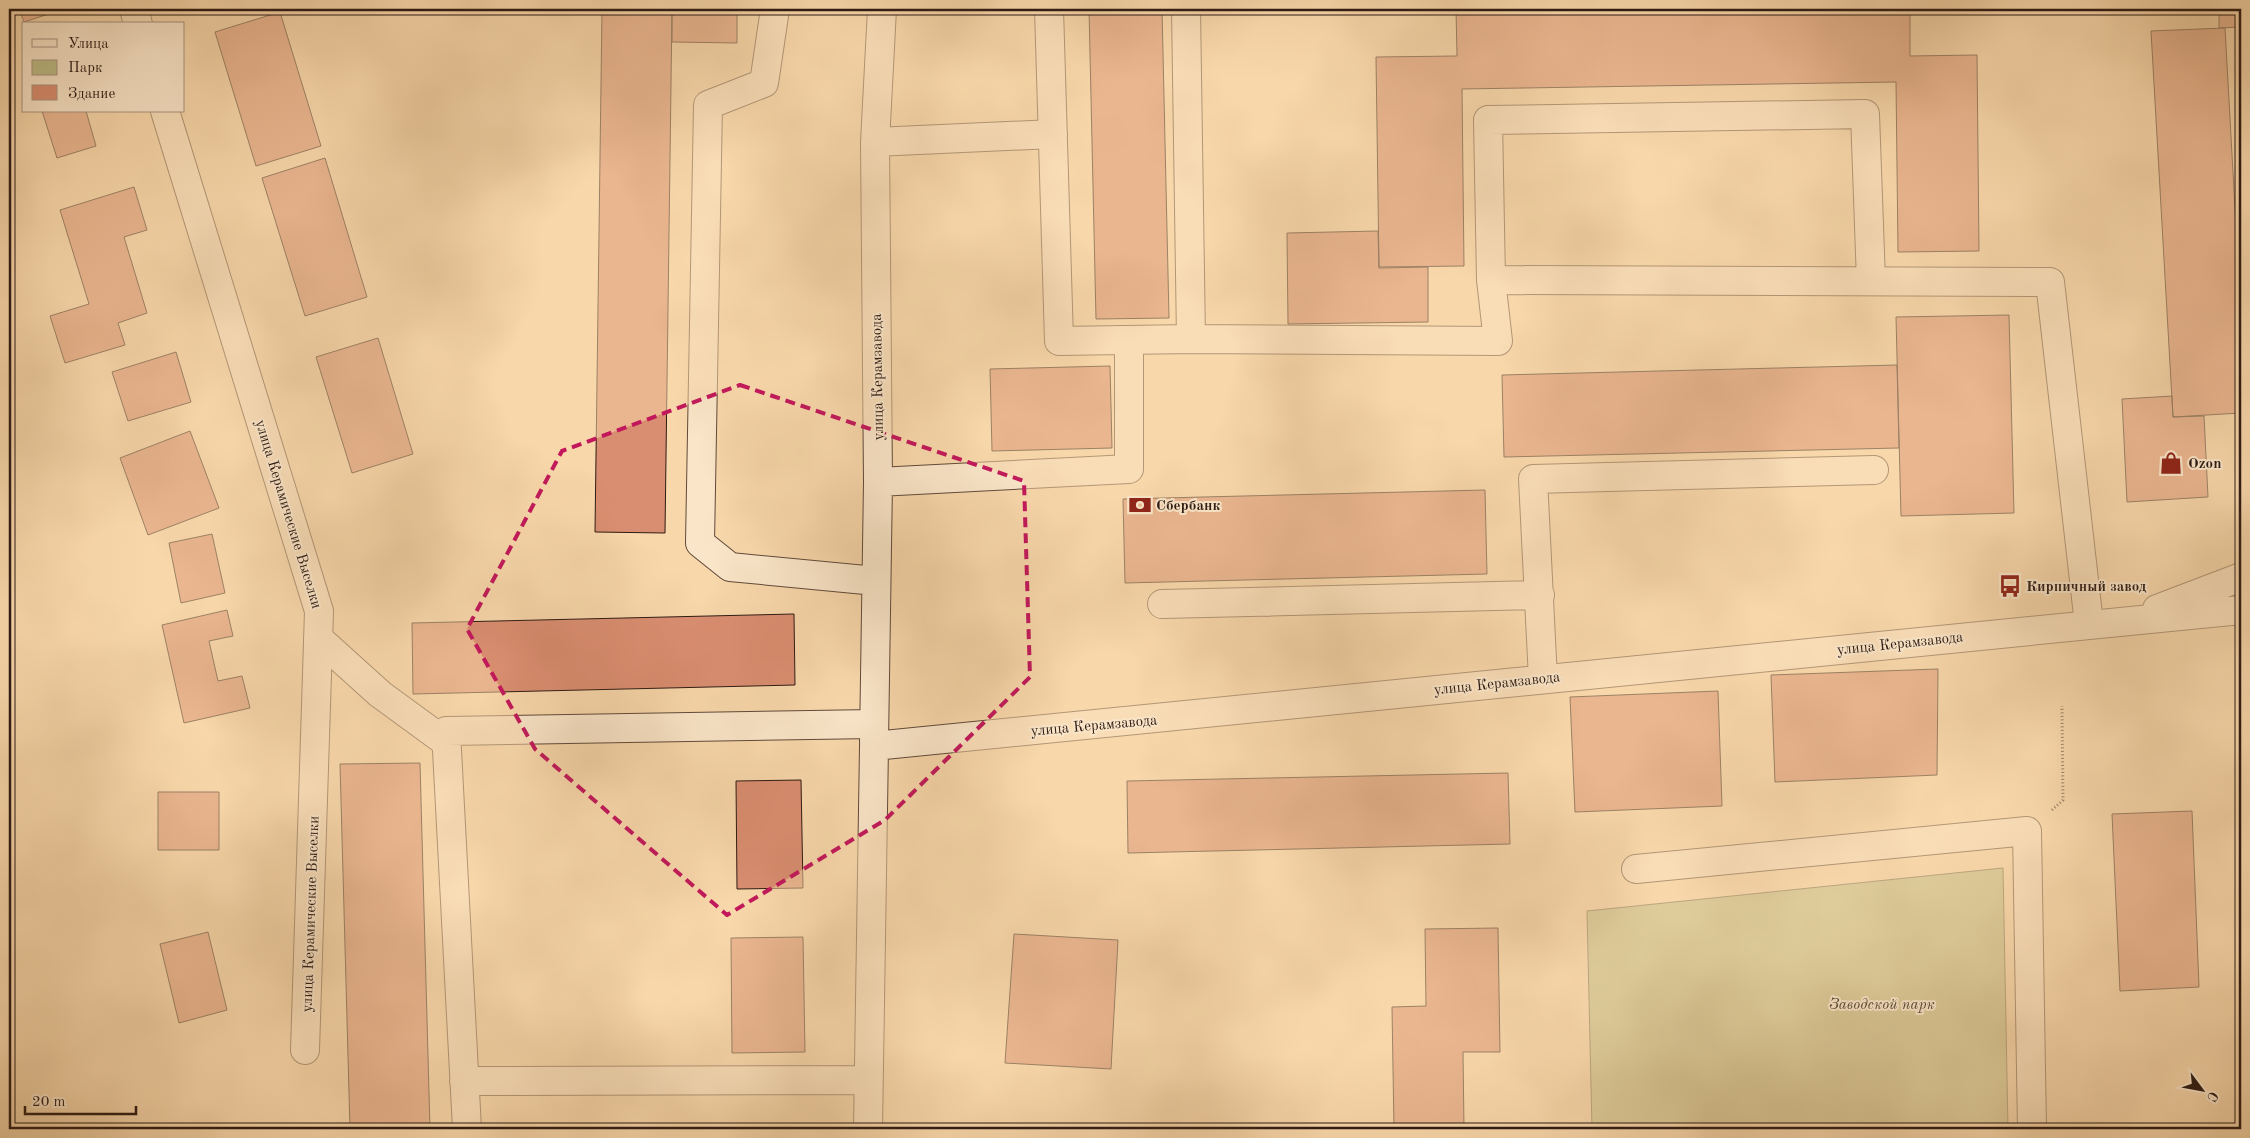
<svg xmlns="http://www.w3.org/2000/svg" width="2250" height="1138" viewBox="0 0 2250 1138" font-family="'Old Standard TT',serif">
<rect width="100%" height="100%" fill="#f8d7aa"/>
<filter id="stains"><feTurbulence type="fractalNoise" baseFrequency=".004" numOctaves="4"/><feColorMatrix values="0 0 0 0 .2 0 0 0 0 .09 0 0 0 0 .02 0 0 0 .5 -.17"/></filter>
<radialGradient id="worn" r=".72"><stop offset=".6" stop-color="#630" stop-opacity="0"/><stop offset="1" stop-color="#630" stop-opacity=".3"/></radialGradient>
<path fill="#bebe88" stroke="#766c4e" d="M2003,868L2008,1129H1592L1587,911Z"/>
<path fill="#da8e71" stroke="#2d1b14" d="M19,9H54L55,12L24,22Z
M602,9H672L665,533L595,532Z
M672,9H737V43L672,42Z
M1089,9H1162L1169,318L1096,319Z
M1456,9H1910V56L1977,55L1979,251L1898,252L1896,82L1462,89L1464,266L1379,267L1376,57L1457,56Z
M2219,9H2241V27L2219,28Z
M280,12L321,146L256,166L215,32Z
M2225,28L2241,317V413L2173,417L2151,31Z
M42,111H86L96,146L57,158Z
M325,158L367,297L305,316L262,178Z
M134,187L147,230L124,237L147,313L118,323L125,345L65,363L50,316L89,304L60,210Z
M1378,231L1379,268L1428,267V322L1288,324L1287,233Z
M2009,315L2014,513L1901,516L1896,317Z
M378,338L413,454L352,473L316,357Z
M176,352L191,402L128,421L112,372Z
M1897,365L1899,448L1504,457L1502,375Z
M1110,366L1112,448L992,451L990,369Z
M2172,396L2173,417L2204,416L2208,497L2127,502L2122,399Z
M190,431L219,508L148,535L120,458Z
M1485,490L1487,574L1125,583L1123,499Z
M212,534L225,593L181,603L169,543Z
M227,610L233,636L209,641L218,681L242,676L250,708L184,723L162,625Z
M794,614L795,685L413,694L412,623Z
M1938,669L1937,775L1775,782L1771,675Z
M1718,691L1722,806L1575,812L1570,697Z
M420,763L430,1129H350L340,764Z
M1508,773L1510,844L1128,853L1127,781Z
M801,780L803,888L737,889L736,781Z
M158,792H219V850H158Z
M2192,811L2199,987L2120,991L2112,814Z
M1498,928L1500,1052H1463L1464,1129H1394L1392,1007L1426,1006L1425,929Z
M208,932L227,1010L179,1023L160,944Z
M1014,934L1118,940L1111,1069L1005,1063Z
M803,937L805,1052L732,1053L731,938Z"/>
<g fill="none" stroke-linecap="round" stroke-linejoin="round">
<defs>
<path id="minor" d="M134,9L138,24
M775,9L764,83L708,105L700,543L730,567L876,581
M1049,9L1059,341L1191,339L1186,9
M165,111L319,611L305,1050
M875,142L1053,134
M1491,280L2050,282L2089,624
M1191,339L1498,341L1491,280L1488,120L1865,114L1871,281
M878,482L1129,469V340
M1162,604L1540,595
M2157,609L2241,577
M318,638L380,694L447,743
M1543,679L1533,479L1874,470
M874,742L878,482L875,142L882,9
M1636,869L2027,831L2032,1129
M464,1081L868,1080
M467,1129L446,731L874,724
M868,1129L874,746L2241,610"/>
</defs>
<use href="#minor" stroke="#604a3a" stroke-width="30"/>
<path stroke="#2d1b14" stroke-width="3" stroke-dasharray="1 2.5" stroke-linecap="butt" d="M2052,810L2063,800L2062,706"/>
<use href="#minor" stroke="#fae5c8" stroke-width="28"/>
</g>
<path d="M0 0H2250V1138H0ZM740,385L1024,481L1030,677L885,820L727,915L535,749L467,629L562,451Z" fill="#f8d7aa" fill-opacity=".55" fill-rule="evenodd"/>
<path fill="none" stroke="#c2185b" stroke-width="4" stroke-dasharray="10 6" stroke-linejoin="round" d="M740,385L1024,481L1030,677L885,820L727,915L535,749L467,629L562,451Z"/>
<defs>
<symbol id="shop-bare" viewBox="-9 -9 18 18"><path d="M-5-2.5h2.3a2.7 3.5 0 0 1 5.4 0H5L5.5 6h-11ZM-1.5-2.5h3a1.5 2.3 0 0 0-3 0Z" fill="#8f2418" stroke="#fae5c8" stroke-width="2.5" paint-order="stroke"/></symbol>
<symbol id="bank-bare" viewBox="-9 -9 18 18"><path d="M-6-4H6V4H-6ZM0-2.3a2.3 2.3 0 1 0 0 4.6a2.3 2.3 0 1 0 0-4.6Z" fill="#8f2418" stroke="#fae5c8" stroke-width="2.5" paint-order="stroke"/></symbol>
<symbol id="bus-bare" viewBox="-9 -9 18 18"><path d="M-5-6H5V4H4V6H2V4H-2V6H-4V4H-5ZM-3.5-4V0h7V-4ZM-3.5 1.2v1.5H-2V1.2ZM2 1.2v1.5H3.5V1.2Z" fill="#8f2418" stroke="#fae5c8" stroke-width="2.5" paint-order="stroke"/></symbol>
</defs>
<g fill-rule="evenodd">
<use href="#shop-bare" x="2155" y="447" width="32" height="32"/>
<use href="#bank-bare" x="1124" y="489" width="32" height="32"/>
<use href="#bus-bare" x="1994" y="570" width="32" height="32"/>
</g>
<g text-anchor="middle" stroke-width="4" stroke-linejoin="round" paint-order="stroke">
<g font-size="15" fill="#2d1b14" stroke="#fae5c8">
<text transform="translate(877 377) rotate(-91)" y="5">улица Керамзавода</text>
<text transform="translate(289 514) rotate(73)" y="5">улица Керамические Выселки</text>
<text transform="translate(1900 643) rotate(-6)" y="5">улица Керамзавода</text>
<text transform="translate(1497 683) rotate(-6)" y="5">улица Керамзавода</text>
<text transform="translate(1094 725) rotate(-5)" y="5">улица Керамзавода</text>
<text transform="translate(310 914) rotate(-88)" y="5">улица Керамические Выселки</text>
</g>
<g font-size="15" font-weight="bold" fill="#2d1b14" stroke="#fae5c8" text-anchor="start">
<text x="2188" y="468">Ozon</text>
<text x="1156" y="510">Сбербанк</text>
<text x="2026" y="591">Кирпичный завод</text>
</g>
<g font-size="15" font-style="italic" fill="#584c37" stroke="#fae5c8">
<text x="1882" y="1009">Заводской парк</text>
</g>
</g>
<rect width="2250" height="1138" fill="none" stroke="#f8d7aa" stroke-width="30"/>
<rect x="10" y="10" width="2230" height="1118" fill="none" stroke="#2d1b14" stroke-width="2.5"/>
<rect x="15" y="15" width="2220" height="1108" fill="none" stroke="#2d1b14"/>
<rect x="22" y="22" width="162" height="90" fill="#fae5c8" stroke="#a89480"/>
<rect x="32" y="39" width="25" height="8" fill="#fae5c8" stroke="#a89480"/>
<text x="68" y="48" font-size="15" fill="#2d1b14">Улица</text>
<rect x="32" y="60" width="25" height="15" fill="#bebe88" stroke="#a89480"/>
<text x="68" y="72" font-size="15" fill="#2d1b14">Парк</text>
<rect x="32" y="85" width="25" height="15" fill="#da8e71" stroke="#a89480"/>
<text x="68" y="98" font-size="15" fill="#2d1b14">Здание</text>
<g transform="translate(2202 1090) rotate(122)" stroke="#fae5c8" stroke-width="4" paint-order="stroke">
<path d="M0-4L9 19L0 12L-9 19Z" fill="#2d1b14"/>
<text y="-8" font-size="14" font-weight="bold" text-anchor="middle" fill="#2d1b14">С</text>
</g>
<path d="M25 1106v8h111v-8" fill="none" stroke="#2d1b14" stroke-width="2.5"/>
<text x="32" y="1106" font-size="15" fill="#2d1b14" stroke="#fae5c8" stroke-width="4" paint-order="stroke">20 m</text>
<rect width="100%" height="100%" filter="url(#stains)"/>
<rect width="100%" height="100%" fill="url(#worn)"/>
</svg>
